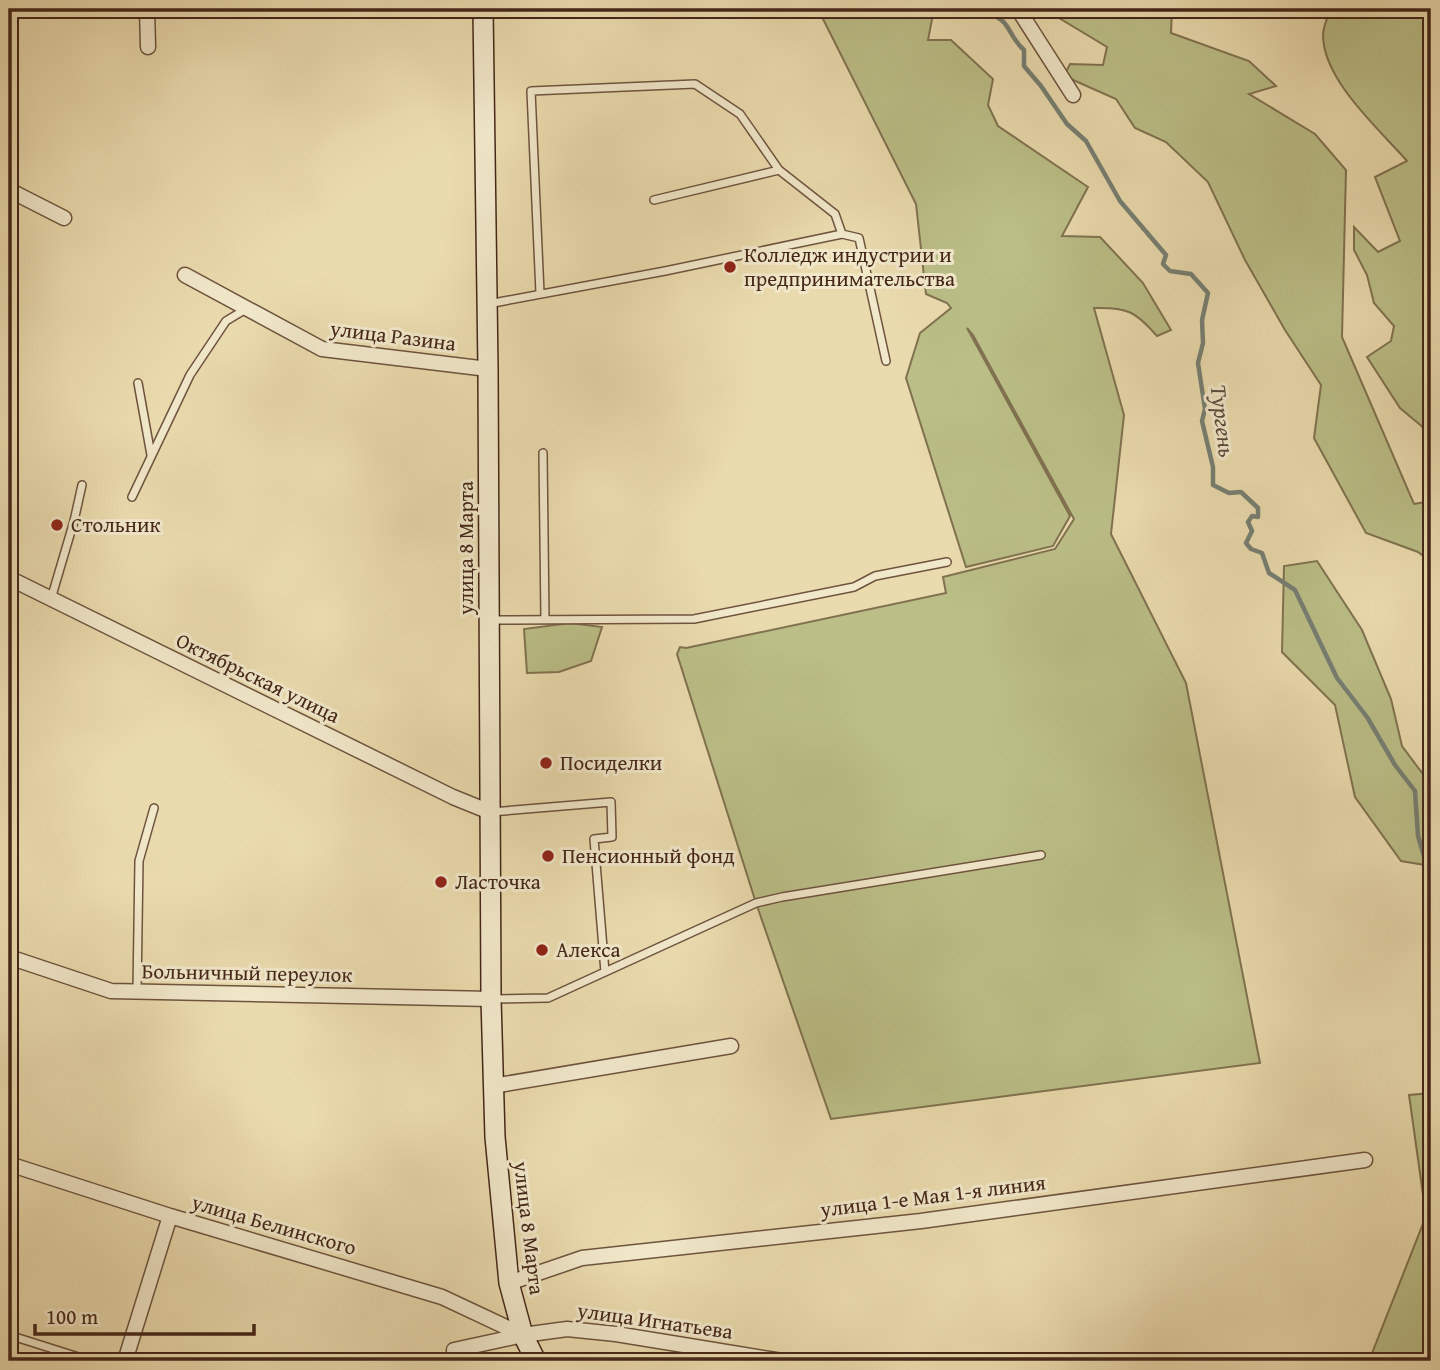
<svg xmlns="http://www.w3.org/2000/svg" width="1440" height="1370" viewBox="0 0 1440 1370" font-family="'Gentium Book Plus',serif">
<rect width="100%" height="100%" fill="#eadbae"/>
<filter id="stains"><feTurbulence type="fractalNoise" baseFrequency=".00286" numOctaves="4"/><feColorMatrix values="0 0 0 0 .2 0 0 0 0 .09 0 0 0 0 .02 0 0 0 .5 -.17"/></filter>
<radialGradient id="worn" r=".72"><stop offset=".6" stop-color="#630" stop-opacity="0"/><stop offset="1" stop-color="#630" stop-opacity=".3"/></radialGradient>
<path fill="#bbbe87" stroke="#807250" stroke-width="2" d="M818,9H934L928,40H951L993,79L988,105L998,126L1088,187L1062,236L1100,237L1143,283L1171,330L1157,336C1135,311 1127,307 1094,308L1124,415L1111,534L1186,683L1260,1063L831,1119L756,903L677,654L680,647L686,648L946,593L943,577L1055,549L1074,519L973,335L967,328L1070,516L1053,546L966,567L906,378L920,333L951,308L947,303L926,294L916,204Z
M1049,9H1172L1171,33L1249,61L1276,86L1249,94L1315,134L1346,170L1342,337L1414,504L1431,501V562L1418,552L1366,533L1314,438L1321,385L1285,330L1245,260L1208,182L1166,142L1135,128L1116,99L1064,76L1070,64L1103,65L1107,47L1049,12Z
M1330,9H1431V425L1424,428L1400,408L1367,357L1391,341L1394,326L1374,303L1367,275L1354,250V227L1378,252L1400,241L1375,177L1407,161C1379,129 1323,80 1323,35C1323,27 1328,17 1330,9Z
M1317,561L1362,630L1391,699L1402,746L1431,785V866L1401,861L1355,797L1335,705L1282,652L1284,566Z
M570,623L602,627L591,661L559,672L527,673L524,629Z
M1431,1093V1361H1369L1426,1216L1409,1095Z"/>
<g fill="none" stroke-linecap="round" stroke-linejoin="round">
<path stroke="#767f73" stroke-width="4.5" d="M988,9V13C1012,21 1007,35 1024,50V66L1041,86L1067,124L1086,141L1120,201L1166,255L1163,264L1170,271L1191,274L1208,293L1202,320L1203,343L1198,363L1205,409L1202,421L1213,467V485L1229,493L1241,492L1258,508V517L1252,516L1248,522L1252,531L1246,543L1251,549L1262,553L1269,573L1295,590L1337,678L1367,717L1395,765L1415,791L1418,836L1427,866L1431,873
M1422,1361L1431,1346"/>
<defs>
<path id="lane" d="M654,200L779,170
M842,234L859,238L886,361
M488,304L665,271L842,234L835,214L779,170L740,114L695,84L531,91L540,293
M138,383L151,455
M543,453L545,620
M132,497L190,375L226,321L246,309
M51,599L74,521L82,485
M490,620L694,619L854,587L875,576L947,562
M491,812L611,802L612,837L594,839L605,972
M137,991L139,861L154,808
M491,999L548,998L756,903L782,897L1041,855
M9,1335L91,1361"/>
<path id="street" d="M147,9L148,47
M1018,9L1073,95
M9,190L64,218
M185,275L322,349L488,369
M9,578L453,797L490,812
M9,957L111,991L491,999
M493,1086L731,1046
M9,1164L170,1216L442,1297L523,1335
M509,1283L582,1258L921,1221L1365,1160
M125,1361L170,1216
M454,1361V1350L523,1335L567,1329L616,1334L782,1361"/>
<path id="secondary" d="M483,9L488,369L491,999L495,1137L509,1283L523,1335L536,1361"/>
</defs>
<use href="#lane" stroke="#6e533e" stroke-width="10"/>
<use href="#street" stroke="#6e533e" stroke-width="17"/>
<use href="#secondary" stroke="#442619" stroke-width="22"/>
<use href="#lane" stroke="#f1e8ca" stroke-width="7"/>
<use href="#street" stroke="#f1e8ca" stroke-width="14"/>
<use href="#secondary" stroke="#f1e8ca" stroke-width="19"/>
</g>
<g fill="#8f2418" stroke="#f1e8ca" stroke-width="2.5">
<circle cx="730" cy="267" r="7"/>
<circle cx="57" cy="525" r="7"/>
<circle cx="546" cy="763" r="7"/>
<circle cx="548" cy="856" r="7"/>
<circle cx="441" cy="882" r="7"/>
<circle cx="542" cy="950" r="7"/>
</g>
<g text-anchor="middle" stroke-width="6" stroke-linejoin="round" paint-order="stroke">
<g font-size="21" fill="#442619" stroke="#f1e8ca" text-anchor="start">
<text x="744" y="262">Колледж индустрии и<tspan x="744" dy="24">предпринимательства</tspan></text>
<text x="71" y="532">Стольник</text>
<text x="560" y="770">Посиделки</text>
<text x="562" y="863">Пенсионный фонд</text>
<text x="455" y="889">Ласточка</text>
<text x="556" y="957">Алекса</text>
</g>
<g font-size="21" fill="#442619" stroke="#f1e8ca">
<text transform="translate(393 336) rotate(7)" y="7">улица Разина</text>
<text transform="translate(466 548) rotate(-90)" y="7">улица 8 Марта</text>
<text transform="translate(258 678) rotate(26)" y="7">Октябрьская улица</text>
<text transform="translate(247 973) rotate(1)" y="7">Больничный переулок</text>
<text transform="translate(933 1196) rotate(-7)" y="7">улица 1-е Мая 1-я линия</text>
<text transform="translate(274 1225) rotate(16)" y="7">улица Белинского</text>
<text transform="translate(529 1228) rotate(83)" y="7">улица 8 Марта</text>
<text transform="translate(655 1321) rotate(8)" y="7">улица Игнатьева</text>
</g>
<g font-size="23" font-style="italic" fill="#594b3e" stroke="#f1e8ca">
<text transform="translate(1223 421) rotate(83)" y="8">Тургень</text>
</g>
</g>
<rect width="1440" height="1370" fill="none" stroke="#eadbae" stroke-width="35"/>
<rect x="10" y="10" width="1419" height="1349" fill="none" stroke="#442619" stroke-width="3.5"/>
<rect x="18" y="18" width="1405" height="1335" fill="none" stroke="#442619" stroke-width="2"/>
<path d="M35 1324v10h219v-10" fill="none" stroke="#442619" stroke-width="3.5"/>
<text x="46" y="1324" font-size="21" fill="#442619" stroke="#f1e8ca" stroke-width="5" paint-order="stroke">100 m</text>
<rect width="100%" height="100%" filter="url(#stains)"/>
<rect width="100%" height="100%" fill="url(#worn)"/>
</svg>
